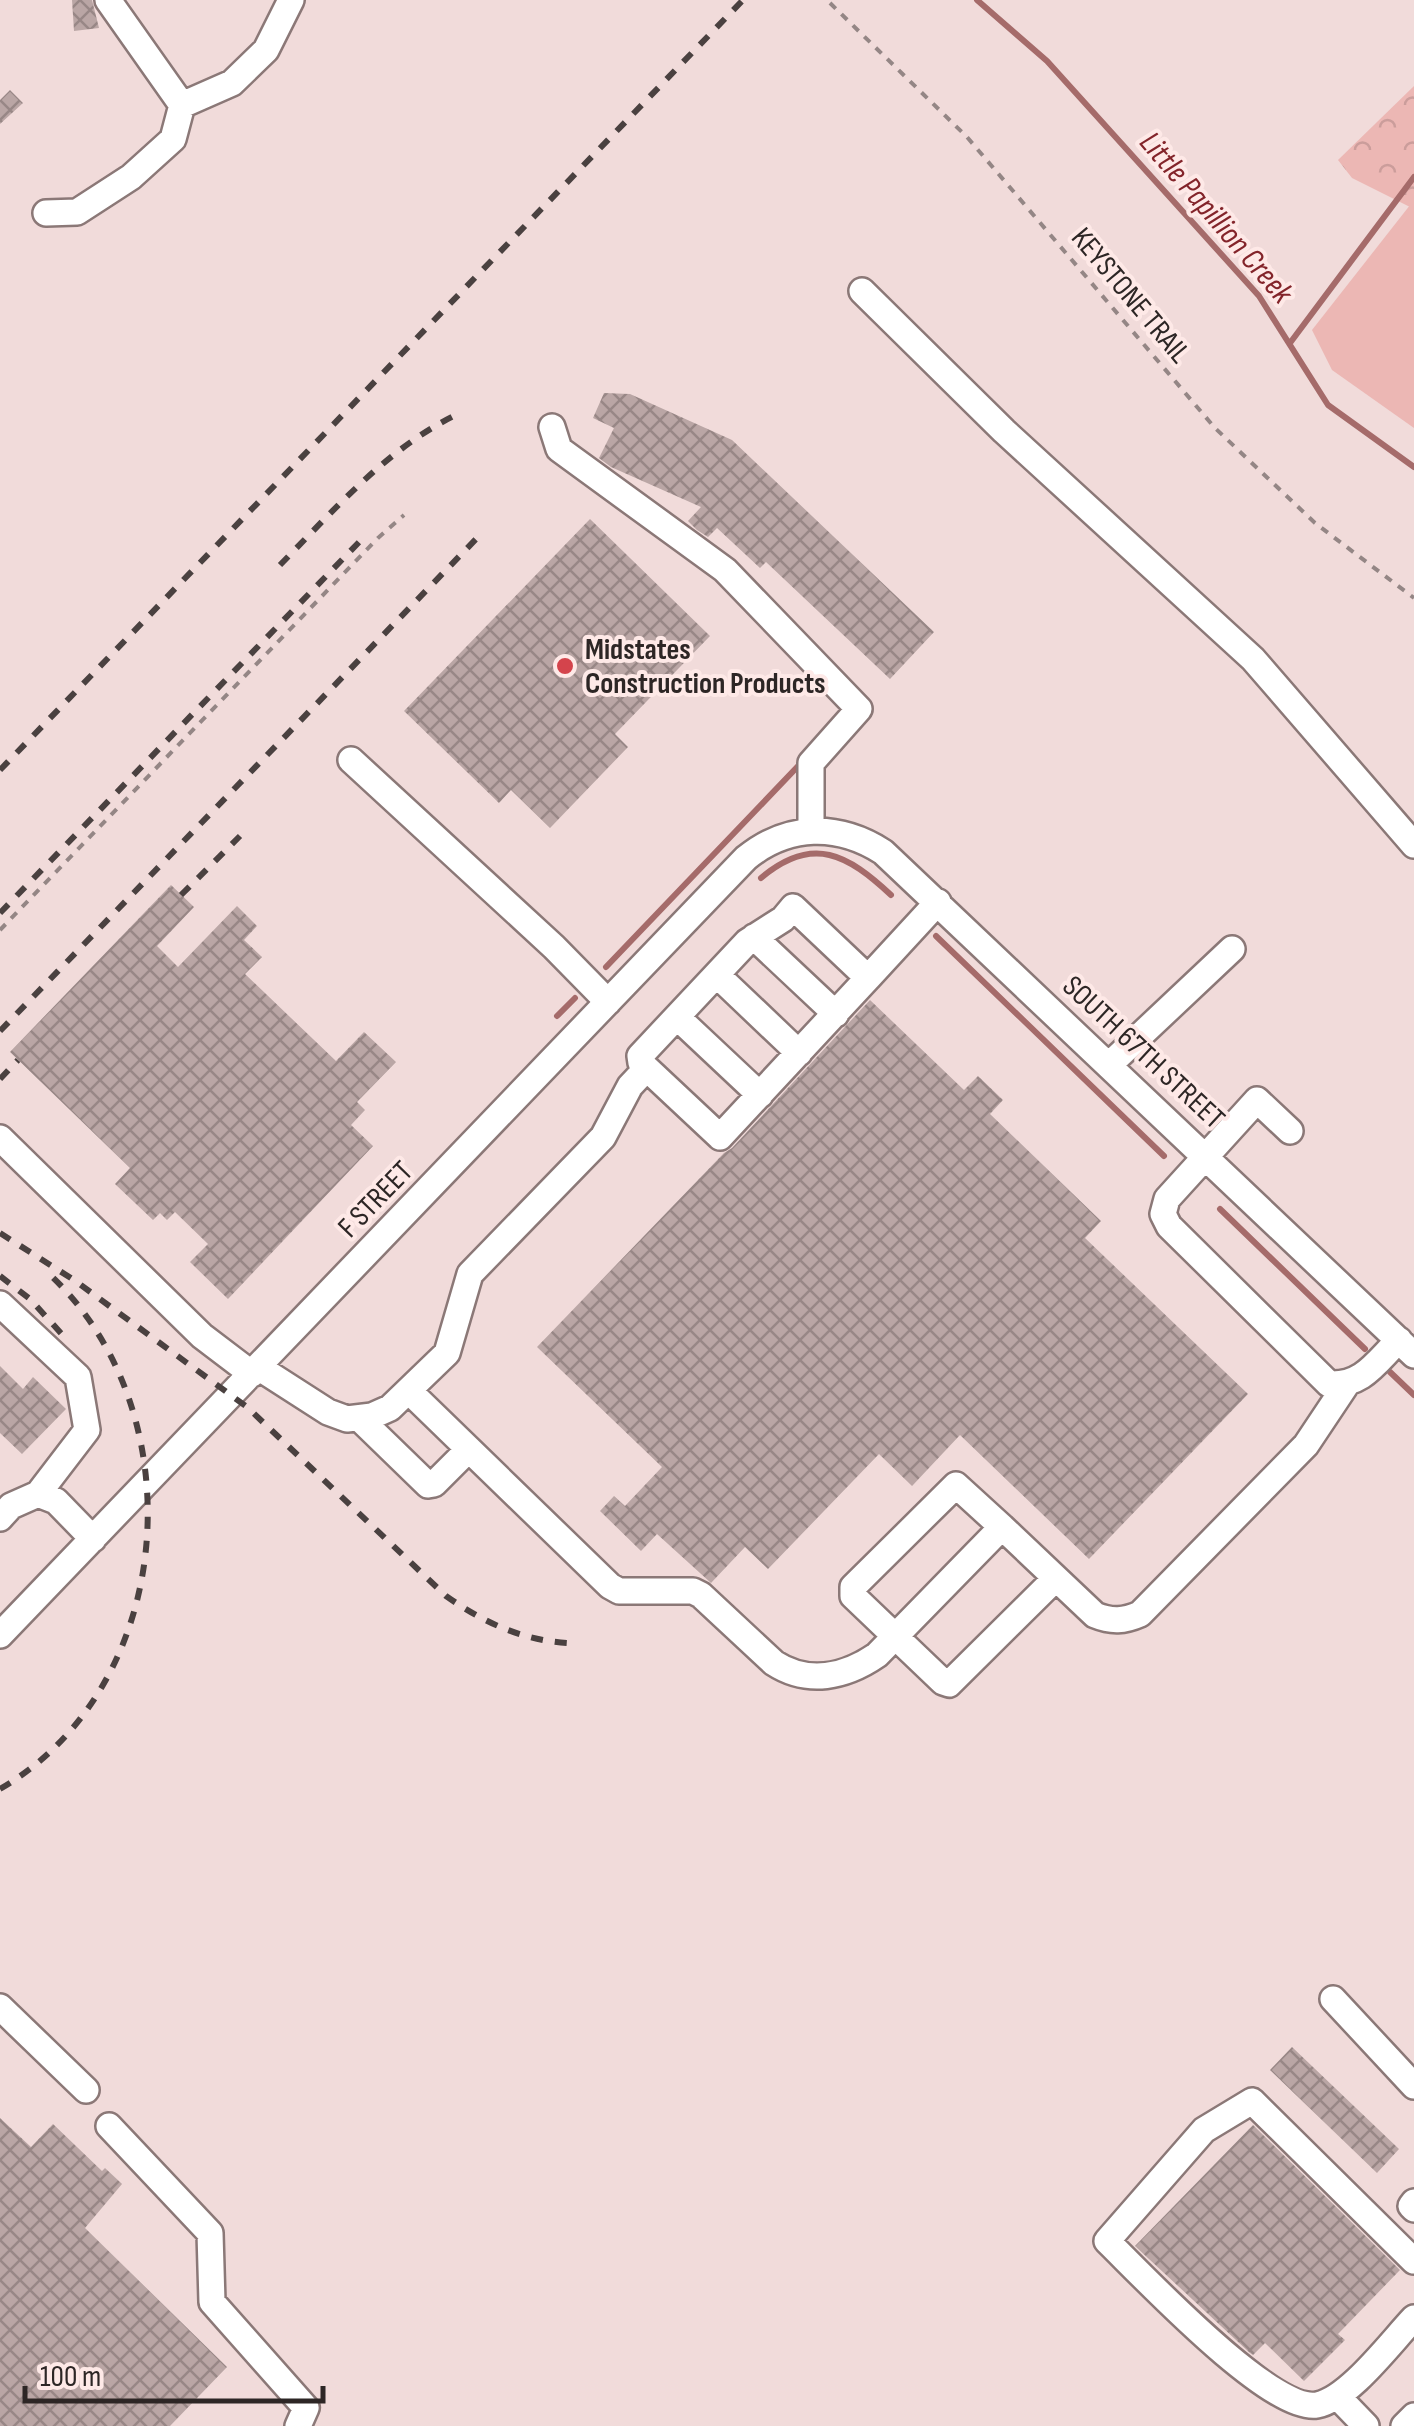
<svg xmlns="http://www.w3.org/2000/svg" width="1414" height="2426" viewBox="0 0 1414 2426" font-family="'Sofia Sans Condensed',sans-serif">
<defs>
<pattern id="forest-crowns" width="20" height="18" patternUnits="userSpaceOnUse" patternTransform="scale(2.5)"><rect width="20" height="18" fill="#ecb7b4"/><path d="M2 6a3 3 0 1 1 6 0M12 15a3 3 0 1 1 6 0" fill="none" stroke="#cb9d9b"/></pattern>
<pattern id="building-cross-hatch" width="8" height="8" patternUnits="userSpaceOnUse" patternTransform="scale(2.5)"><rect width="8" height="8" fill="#baa6a5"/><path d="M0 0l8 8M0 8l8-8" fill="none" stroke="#988786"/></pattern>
</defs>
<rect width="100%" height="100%" fill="#f1dbda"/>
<path fill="#ecb7b4" d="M1414,200V428L1332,370L1312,330Z"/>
<path fill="url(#forest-crowns)" d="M1414,86V209L1352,178L1338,160Z"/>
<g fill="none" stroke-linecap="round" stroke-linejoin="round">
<path stroke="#a56b6a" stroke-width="6" d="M977,0L1047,61L1259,296L1328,405L1414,467
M1290,343L1414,177
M761,878C813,834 848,855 891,895
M936,936L1164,1156
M606,967L802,762
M557,1016L575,998
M1220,1209L1365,1349
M1390,1372L1414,1395"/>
</g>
<path fill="url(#building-cross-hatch)" d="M72,0H92L99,28L74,31Z
M10,90L23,103L0,124V100Z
M604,393L630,394L732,440L934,632L890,679L766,562L760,568L717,528L708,537L697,530L688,521L701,507L611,467L599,458L614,428L593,418Z
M590,519L710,636L615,734L628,747L550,828L511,790L499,803L404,711Z
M171,885L194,907L157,946L178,967L237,906L257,926L244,940L262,957L245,974L336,1061L364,1032L396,1062L357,1102L365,1110L351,1125L373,1146L228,1299L190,1262L208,1244L175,1212L167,1220L160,1213L153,1220L115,1184L130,1168L10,1052Z
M870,1000L964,1090L978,1076L1003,1100L990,1114L1101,1221L1085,1238L1248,1394L1089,1559L960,1435L912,1486L879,1454L768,1569L745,1547L711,1583L657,1534L641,1551L600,1511L614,1496L625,1506L662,1467L537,1347L724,1153L732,1148Z
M0,1366L23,1389L33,1377L66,1409L22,1454L0,1433Z
M1292,2047L1399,2149L1377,2173L1270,2070Z
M0,2118L31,2147L53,2124L102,2171L105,2168L122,2184L85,2228L227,2367L170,2426H0Z
M1253,2125L1400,2270L1338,2334L1345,2340L1304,2381L1265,2343L1253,2355L1250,2353L1135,2246Z"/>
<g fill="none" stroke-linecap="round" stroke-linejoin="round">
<defs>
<path id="minor" d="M182,105L232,83L266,50L291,0
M46,213L77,212L131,177L173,139L182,105L108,0
M862,291L1004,431L1253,659L1414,845
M552,427L559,449L725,570L859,709L811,763V829
M351,760L554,947L608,1002
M754,937L836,1014
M717,975L799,1053
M868,978L720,1137L641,1063L640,1056L747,942L783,919L793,907L868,978L938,902
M677,1017L760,1095
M1110,1064L1232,949
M1290,1131L1257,1100L1167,1199L1163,1214L1169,1226L1329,1384C1363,1386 1376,1362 1399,1340
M0,1138L202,1336L252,1374
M0,1304L78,1377L87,1430L38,1494
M258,1367L328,1412L347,1419L372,1416L390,1408L447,1353L470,1274L603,1137L630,1086L646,1069
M409,1391L610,1586L619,1591H693L701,1595L774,1663C808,1685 845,1677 877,1655L1002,1527L1095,1615C1112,1622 1124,1621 1140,1614L1306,1445L1346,1385
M359,1418L428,1485L434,1484L469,1449
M0,1518L11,1506L38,1494L56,1501L93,1539
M1002,1527L956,1485L853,1587V1596L943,1682L949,1684L1055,1579
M0,1635L746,858C788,824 838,823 883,852L1414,1355
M1333,1999L1414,2086
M0,2007L86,2090
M109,2126L210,2233L212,2302L306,2408L298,2426
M1414,2202L1411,2206L1414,2209
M1414,2261L1252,2101L1204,2130L1107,2241C1142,2275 1271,2413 1317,2405C1349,2399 1391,2342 1414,2318
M1338,2397L1366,2426
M1404,2426L1414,2416"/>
</defs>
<use href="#minor" stroke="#8b7877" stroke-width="30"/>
<path stroke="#948685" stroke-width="4" stroke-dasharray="8 8" stroke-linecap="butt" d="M830,3L967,137L1215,428L1315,523L1414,598
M0,930L378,538L404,515"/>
<use href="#minor" stroke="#fff" stroke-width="25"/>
<path stroke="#4a4140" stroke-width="6" stroke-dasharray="12 12" stroke-linecap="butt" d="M280,565C335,509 390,445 462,412
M0,770L743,0
M181,895L240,836
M0,913L365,536
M0,1031L478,537
M0,1079L18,1060
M0,1233L74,1280L247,1407L446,1596C483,1622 521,1640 567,1643
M0,1276L30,1299L68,1341
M0,1789C178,1686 197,1409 47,1272"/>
</g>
<circle fill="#d4444c" stroke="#fee9e7" stroke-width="4" cx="565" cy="666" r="10"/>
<g text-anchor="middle" stroke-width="8" stroke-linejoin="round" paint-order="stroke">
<g font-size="30" fill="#2d2625" stroke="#fee9e7">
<text transform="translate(1131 295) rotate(50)" y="10">KEYSTONE TRAIL</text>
<text transform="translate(1144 1052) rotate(43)" y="10">SOUTH 67TH STREET</text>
<text transform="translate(375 1199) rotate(-46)" y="10">F STREET</text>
</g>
<g font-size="30" font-weight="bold" fill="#2d2625" stroke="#fee9e7" text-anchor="start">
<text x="585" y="659">Midstates<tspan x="585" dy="34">Construction Products</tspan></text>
</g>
<g font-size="32" font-style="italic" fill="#83242a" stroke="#fee9e7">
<text transform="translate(1217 217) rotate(49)" y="11">Little Papillion Creek</text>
</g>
</g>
<path d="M25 2386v15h298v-15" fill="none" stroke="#2d2625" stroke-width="5"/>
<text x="40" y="2386" font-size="30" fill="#2d2625" stroke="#fee9e7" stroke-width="8" paint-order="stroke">100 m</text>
</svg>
